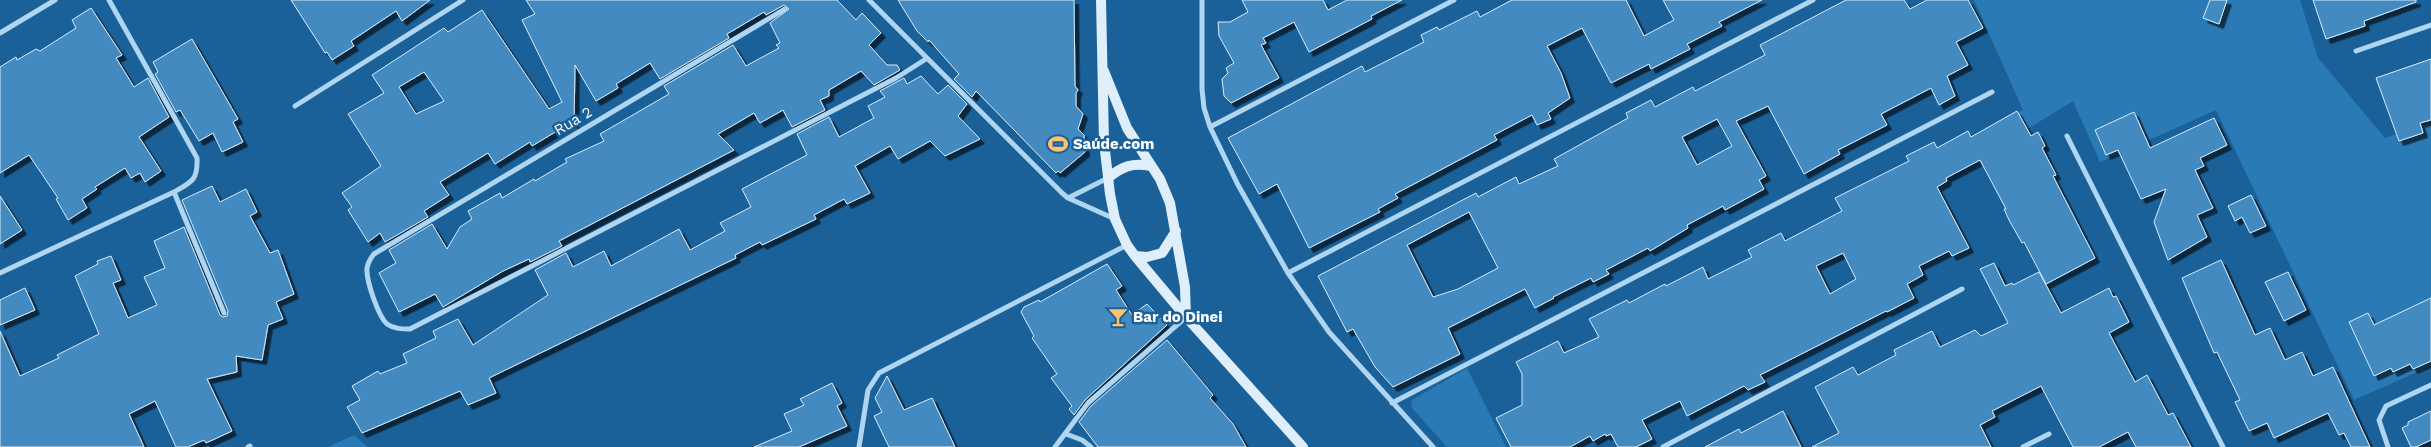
<svg xmlns="http://www.w3.org/2000/svg" width="2431" height="447" viewBox="0 0 2431 447" font-family="'Work Sans',sans-serif">
<defs>
<filter id="shadow"><feDropShadow dx="4.5" dy="4.5" stdDeviation="0" flood-color="#0009"/></filter>
</defs>
<rect width="100%" height="100%" fill="#1a6199"/>
<path fill="#2a7ab5" d="M1974,0H2300L2318,58L2385,138L2431,123V366L2354,400L2216,110L2100,162L2073,101L1987,154L1978,134L2023,110Z
M1467,368L1506,447H1447L1411,407L1412,400Z
M354,435L368,447H328Z"/>
<path fill="#438ac0" stroke="#d7ecfb" fill-rule="evenodd" filter="url(#shadow)" d="M291,0H430L402,21L396,11L351,41L354,46L332,60L327,52L325,53Z
M526,0H837L856,20L862,13L881,33L869,45L887,65H897L900,70L874,85L861,71L829,90V96L820,100L825,110L792,127L783,110L760,123L754,113L718,134L734,150L559,241L562,246L530,262L529,259L503,271L443,307L435,294L399,312L379,273L396,263L389,250L432,224L447,249L460,227L472,219L468,211L500,193L502,198L534,179L535,181L567,162L565,159L604,141L600,134L669,94L664,86L733,45L746,66L779,48L776,45L780,43L770,23L789,9L784,5L766,15L764,12L727,34L729,38L660,79L650,63L616,84L618,88L596,101L575,65L574,125L572,122L532,146L530,142L495,164L488,153L440,182L449,195L424,211L428,217L385,242L380,233L368,242L348,210L352,207L342,193L381,166L348,114L384,93L372,75L444,28L448,32L482,10L549,109L562,102L522,20L535,14ZM424,72L444,101L416,114L399,87Z
M898,0H1074L1075,86L1078,90L1076,93V106L1083,114L1078,129L1084,135L1085,152L1060,173L1058,171L1056,173L976,91L972,97L954,79L959,74L929,40L928,42L917,31Z
M1242,0H1323L1328,10L1347,0H1402L1371,16L1372,19L1309,52L1294,22L1263,38L1266,43L1261,45L1279,78L1231,103L1224,96L1222,79L1228,73L1226,68L1234,63L1219,36L1218,22H1230L1248,12Z
M1512,0H1626L1644,36L1674,20L1663,0H1762L1719,22L1722,26L1687,44L1690,49L1651,69L1649,64L1611,83L1582,28L1547,46L1561,73L1570,98L1548,113L1551,119L1537,125L1532,115L1494,135L1497,140L1395,194L1398,198L1378,209L1380,212L1309,248L1277,184L1259,194L1228,138L1362,66L1365,72L1424,42L1421,35L1437,27L1439,30L1477,11L1480,17Z
M1846,0H1904L1910,9L1927,0H1968L1983,28L1956,42L1968,65L1947,76L1955,96L1939,105L1931,88L1881,114L1887,125L1838,150L1840,154L1804,174L1768,106L1751,114L1736,121L1766,176L1759,180L1764,189L1725,210L1723,206L1687,225L1688,228L1650,251L1648,248L1606,270L1609,274L1593,282L1591,278L1553,297L1554,298L1535,308L1525,289L1448,328L1460,354L1393,387L1375,367L1353,329L1347,332L1318,276L1476,193L1478,197L1516,177L1519,184L1558,166L1554,159L1628,118L1626,113L1651,100L1655,107L1693,87L1695,91L1765,55L1760,45ZM1717,119L1732,146L1697,165L1682,137ZM1469,212L1498,268L1458,289L1433,297L1407,245Z
M2210,0H2227L2219,24L2203,18Z
M2313,0H2416V2L2364,21L2365,26L2326,39Z
M91,8L122,55L116,58L134,87L148,78L169,117L139,137L161,171L145,182L140,173L131,178L125,168L95,187L97,189L82,199L87,208L68,220L56,199L58,198L29,155L0,173V67L16,57L17,60L36,49L40,51L76,28L72,20Z
M192,39L238,119L233,122L243,142L222,152L213,133L199,141L180,110L176,112L155,74L158,72L153,62Z
M2431,59V120L2420,123L2423,133L2399,141L2376,78Z
M921,76L938,94L948,85L967,104L958,116L980,139L945,156L930,141L898,159L890,146L855,166L870,193L847,204L844,199L814,215L816,219L762,245L760,242L735,255L736,258L489,378L496,393L468,405L460,391L362,433L347,407L360,400L352,386L378,371L380,374L407,363L403,354L436,338L433,331L458,319L473,345L548,295L535,270L566,253L573,267L604,251L611,266L679,229L690,250L725,231L720,223L751,207L742,189L807,155L797,134L829,117L839,137L874,118L868,106L885,97L880,91L904,78L907,84Z
M2017,111L2031,136L2038,132L2045,146L2042,148L2056,175L2053,176L2095,258L2046,284L2024,242L2022,243L2009,220L2004,209H2006L1980,160L1946,178L1947,181L1937,187L1969,248L1952,256L1949,251L1919,266L1923,275L1907,284L1914,298L1887,312L1886,311L1760,375L1765,382L1748,390L1744,386L1687,416L1680,401L1642,420L1652,439L1636,447H1618L1611,434L1606,436L1605,434L1593,441L1590,436L1570,447H1511L1496,418L1522,405V374L1516,362L1558,341L1564,353L1599,337L1589,319L1627,300L1629,303L1665,284L1666,286L1703,267L1708,279L1752,257L1748,250L1781,233L1785,241L1842,211L1835,198L1909,161L1906,156L1934,142L1937,148L1968,131L1971,137ZM1843,253L1856,279L1830,294L1816,266Z
M2134,112L2150,148L2214,118L2227,145L2200,158L2204,166L2195,170L2213,208L2197,215L2207,237L2168,260L2154,222L2166,189L2141,199L2118,150L2106,155L2095,130Z
M212,186L220,202L246,189L257,212L250,216L270,253L278,250L294,294L276,302L283,319L268,325L262,360L236,356L237,372L207,379L232,431L206,443L204,440L188,447H176L155,401L129,414L144,447H0V331L20,376L59,358L57,355L99,334L75,276L98,264L97,261L111,256L121,280L113,283L128,318L157,305L144,277L165,268L154,241L184,227L220,315L223,317L227,316L228,311L182,200Z
M2251,195L2266,226L2250,233L2242,217L2235,221L2228,206Z
M0,196L22,230L0,244Z
M2221,260L2255,335L2270,328L2285,360L2302,352L2313,376L2333,367L2370,447H2351L2344,433L2339,435L2328,413L2274,438L2267,423L2249,431L2235,402L2240,400L2217,352L2214,353L2182,278Z
M1994,263L2005,286L2012,283L2013,285L2039,272L2061,313L2109,288L2113,297L2116,296L2129,322L2109,333L2135,382L2147,375L2168,415L2173,413L2191,447H2136L2128,432L2099,447H2073L2041,386L1992,411L1995,417L1980,425L1991,447H1812L1839,433L1815,387L1853,367L1858,375L1896,355L1894,350L1932,331L1940,347L1975,330L1981,336L2008,323L1980,269Z
M1107,264L1122,286L1116,290L1132,315L1147,304L1167,325L1085,400L1074,415L1069,409L1072,406L1051,378L1057,374L1032,338L1034,336L1021,312L1024,307L1039,300L1040,302Z
M2288,272L2306,310L2284,321L2265,282Z
M25,288L35,310L0,325V300Z
M2431,298V361L2413,369L2410,364L2393,372L2391,368L2374,376L2349,322L2368,313L2374,325Z
M1167,340L1213,395L1210,398L1233,424L1246,447H1098L1079,422L1091,406Z
M887,376L904,410L932,398L955,447H889L874,416L882,412L875,398Z
M832,383L842,403L837,406L847,426L799,447H754L792,431L784,414L804,405L800,399Z
M1783,411L1801,447H1705L1739,429L1741,433Z
M2431,411V440L2416,447H2411L2402,428L2408,425V422Z"/>
<g fill="none" stroke-linecap="round" stroke-linejoin="round">
<path stroke="#afd5f1" stroke-width="5" d="M869,0L1062,193L1068,198L1115,219
M1202,0V89L1204,108L1210,127L1238,185L1288,273L1329,332L1433,447
M785,9L374,254C370,259 368,262 367,268C366,280 378,316 387,324C394,329 402,329 410,329L896,78L926,59
M0,33L55,0
M2356,51L2431,25
M295,106L463,0
M1210,127L1454,0
M2067,136L2223,447
M174,192L224,313
M1068,198L1108,178
M0,273L174,192C192,182 198,180 197,158L109,0
M1288,273L1813,0
M1392,403L1992,92
M1066,434L1082,440L1091,447
M248,447L250,446
M859,447L868,390L879,373L1127,245
M1055,447L1088,403L1186,317
M1663,447L1962,289
M2023,447L2049,434
M2388,447L2379,420L2386,406L2431,385"/>
<path stroke="#deeefb" stroke-width="10" d="M1101,0L1104,142L1110,194L1115,219L1127,245L1135,256L1186,317L1303,447
M1104,71L1127,128L1160,179L1170,203L1185,287L1186,317
M1108,178C1121,167 1133,162 1150,166
M1135,256L1147,257L1162,253L1176,231"/>
</g>
<defs>
<symbol id="stadium-bare" viewBox="-9 -9 18 18"><path d="M0-5a6.5 5 0 1 0 0 10a6.5 5 0 1 0 0-10ZM-3.5-1.8h7v3.6h-7Z" fill="#ffc36f" stroke="#1a6199" stroke-width="2.5" paint-order="stroke"/></symbol>
<symbol id="bar-bare" viewBox="-9 -9 18 18"><path d="M-6-5H6L.8 .8V4.5H3.5V6h-7V4.5H-.8V.8Z" fill="#ffc36f" stroke="#1a6199" stroke-width="2.5" paint-order="stroke"/></symbol>
</defs>
<g fill-rule="evenodd">
<use href="#stadium-bare" x="1044" y="130" width="28" height="28"/>
<use href="#bar-bare" x="1104" y="303" width="28" height="28"/>
</g>
<g text-anchor="middle" stroke-width="5" stroke-linejoin="round" paint-order="stroke">
<g font-size="15" fill="#fff" stroke="#1a6199">
<text transform="translate(573 121) rotate(-31)" y="5">Rua 2</text>
</g>
<g font-size="15" font-weight="bold" fill="#fff" stroke="#1a6199" text-anchor="start">
<text x="1073" y="149">Saúde.com</text>
<text x="1133" y="322">Bar do Dinei</text>
</g>
</g>
</svg>
